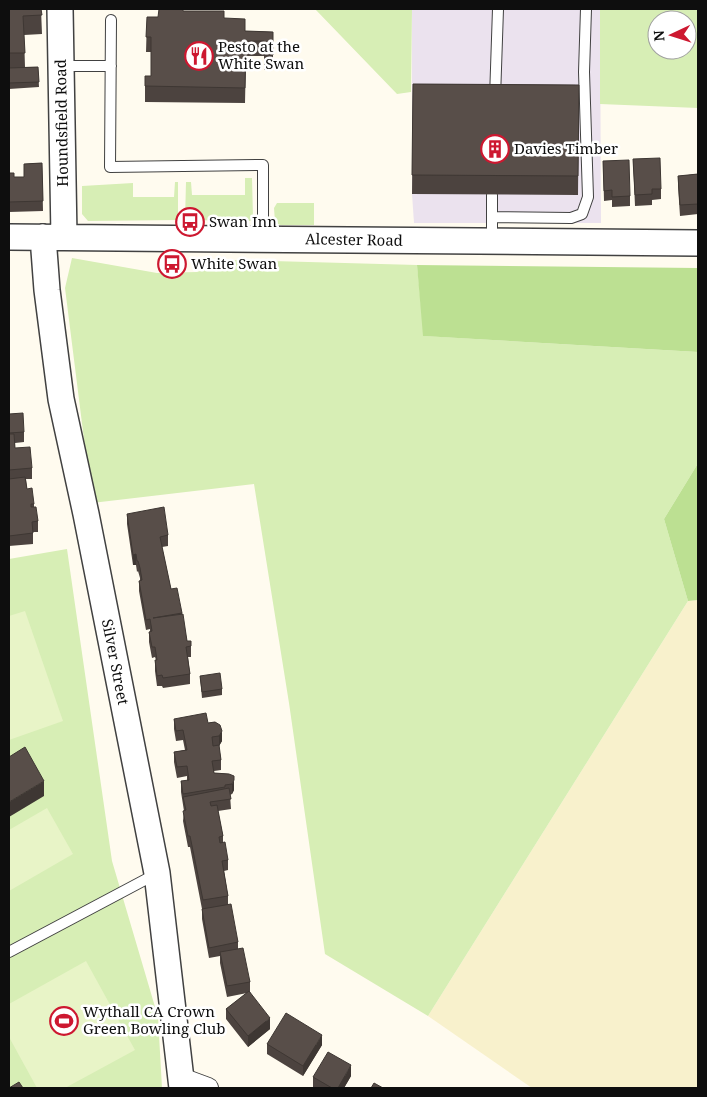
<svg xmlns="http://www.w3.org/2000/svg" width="707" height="1097" viewBox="0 0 707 1097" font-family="'Noto Serif',serif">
<rect width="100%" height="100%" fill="#fffbef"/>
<path fill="#ebe2ee" d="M412,9H600L601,223H414L412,194Z"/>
<path fill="#f8f1cc" d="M698,600V1088H532L428,1016L688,601Z"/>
<path fill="#d7eeb5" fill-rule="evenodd" d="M315,9H412L411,92L397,94Z
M600,9H698V108L600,104ZM657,20H687V50H657Z
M245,178H252L253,218L250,221L185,220L186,182H191L192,195H245Z
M175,182H178V220L88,221L82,214V186L133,183V197H174Z
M277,203H314V225H280L275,222L274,208Z
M72,258L157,273L197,272L234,260L417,265L424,336L698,352L697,465L664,519L688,601L428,1016L325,954L289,703L254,484L92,503L65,288Z
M67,549L112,861L158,1017L162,1088H9V559Z"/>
<path fill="#bce092" d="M417,265L698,268V352L423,336Z
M698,452V600L688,601L664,519L697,465Z"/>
<path fill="#e8f4c7" d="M25,611L63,721L9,740V616Z
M47,808L73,854L9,891V830Z
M86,961L135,1050L65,1088H37L9,1037V1004Z"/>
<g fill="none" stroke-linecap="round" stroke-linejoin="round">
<defs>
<path id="service" d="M111,20L110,167L263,165V238
M62,66H111
M495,98L498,9
M492,195V240
M492,217L571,218L582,214L588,197L584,72L586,9
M9,952L156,874"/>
<path id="minor" d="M181,1078L208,1088"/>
<path id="tertiary" d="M60,9L64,237
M9,237L698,243
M43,237L47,290L61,399L86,514L157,873L182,1088"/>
</defs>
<use href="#service" stroke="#414141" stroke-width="12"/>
<use href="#minor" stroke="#414141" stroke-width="22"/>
<use href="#tertiary" stroke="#414141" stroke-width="28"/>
<use href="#service" stroke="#fff" stroke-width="10"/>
<use href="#minor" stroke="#fff" stroke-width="20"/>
<use href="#tertiary" stroke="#fff" stroke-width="25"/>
</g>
<path fill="#4c433f" d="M9,9H41L42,34L24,35L25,67H38L39,87L9,89Z
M184,11L224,18L245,31L273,32V70H264V56H246L245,103L145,102V76H151V52H146L147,17H158Z
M413,84L579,85L578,195L412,194Z
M633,159L661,189V199L652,200V205L635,206Z
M603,161L630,196V206L612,207V200L604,201Z
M42,163L43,211L9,212V173L14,177H24V164Z
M698,174V214L680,216L678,186V176Z
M9,414L24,432V442L15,443V448L32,468V479H26L27,489L34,504V507L38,521V532H33V544L9,546Z
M127,514L168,535V546L162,547L171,589L182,613L187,641L191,646V657H188L190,674V684L163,688L162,686H157L155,671V660H156L155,657L152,658L149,642V632H150V629L146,630L139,591V581H140V578L138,571L137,572L136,565H133L127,524Z
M200,676L222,689V695L202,698Z
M174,719L208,723L215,722L222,741L219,746L221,760V770L214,771V773L229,774L234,790L232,794L230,795L231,809L218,811L223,836V843L228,860V870L224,871L228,896V904L238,942V949L250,982V992L270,1029L248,1047L226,1019V1009L247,993L227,997L220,963V956L209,958L202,919V909L190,847H188L183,821L184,811L181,792V781H187V776L177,778L174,762V752L185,750L183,740L176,741L174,729Z
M267,1044L322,1045L303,1076L267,1054Z
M351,1076L344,1088H313V1077Z"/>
<path fill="#3e3733" d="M136,554V565H133V555Z
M222,731V741L219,746V736Z
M234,780V790L232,794V784Z
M44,781V796L9,817V802Z
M270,1018V1029L248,1047V1036Z
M322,1035V1045L303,1076V1066Z
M351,1065V1076L344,1088H338Z"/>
<path fill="#584e49" stroke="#3e3733" d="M9,9H41L42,15L23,16L25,53H9Z
M159,9H183V11H224V18L245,19V31L273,32V55H264V41H246L245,88L145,86V76H151V37H146L147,17H158Z
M38,67L39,82L9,83V68Z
M413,84L579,85L578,176L412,175Z
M660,158L661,189H652V194L635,195L633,159Z
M629,160L630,196L612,197V190L604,191L603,161Z
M42,163L43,201L9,202V173H14V177H24V164Z
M698,174V204L680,205L678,176Z
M23,413L24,432L9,433V414Z
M9,434H14L15,448L30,447L32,468L9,470Z
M25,477L27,489L32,488L34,504H31V507H36L38,521L32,522L33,533L9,536V479Z
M164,507L168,535L160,537L171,589L177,588L182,613L153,618L183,614L187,641H191V646L186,647L190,674L163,678L162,675L157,676L155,660H157L155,647H152L149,632L152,631L150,619L146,620L139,581L142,580L140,568L138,561H137L136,554L133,555L127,514Z
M220,673L222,689L202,692L200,676Z
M206,713L208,723L215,722L220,725L222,731L219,736L212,737L213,746L219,745L221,760L212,761L214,773L229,774L234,776V780L232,784L225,785V787L183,794L181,781L189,780L187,766L177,767L174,752L187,750L183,730L176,731L174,719Z
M25,747L44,781L9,802V757Z
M229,788L231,799L210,802L211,806L217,805L223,836L219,837L220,843L225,842L228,860L222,861L228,896L203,900L190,836H188L183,811L186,810L183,797Z
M231,904L238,942L209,948L202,909Z
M243,948L250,982L227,986L220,952Z
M249,991L270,1018L248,1036L226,1009Z
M286,1013L322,1035L303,1066L267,1044Z
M328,1052L351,1065L338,1088H332L313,1077Z
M19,1082L23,1088H9Z
M374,1083L383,1088H371Z"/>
<defs>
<symbol id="restaurant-ring" viewBox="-11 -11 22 22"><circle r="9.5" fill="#fff" stroke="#cd1830" stroke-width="1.5"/><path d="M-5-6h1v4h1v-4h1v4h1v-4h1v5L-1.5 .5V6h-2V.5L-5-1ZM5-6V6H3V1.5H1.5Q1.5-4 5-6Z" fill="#cd1830"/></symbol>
<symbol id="building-ring" viewBox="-11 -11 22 22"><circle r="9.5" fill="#fff" stroke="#cd1830" stroke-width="1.5"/><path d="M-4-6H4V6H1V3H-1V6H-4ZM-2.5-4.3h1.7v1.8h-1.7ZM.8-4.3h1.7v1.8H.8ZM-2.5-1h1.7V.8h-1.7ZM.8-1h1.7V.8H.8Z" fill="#cd1830"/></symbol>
<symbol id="bus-ring" viewBox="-11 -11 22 22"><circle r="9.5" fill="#fff" stroke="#cd1830" stroke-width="1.5"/><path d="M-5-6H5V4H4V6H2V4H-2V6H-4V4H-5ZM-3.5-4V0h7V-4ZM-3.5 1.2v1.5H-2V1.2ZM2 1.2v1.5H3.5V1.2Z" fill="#cd1830"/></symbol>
<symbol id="stadium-ring" viewBox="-11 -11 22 22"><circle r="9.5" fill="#fff" stroke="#cd1830" stroke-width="1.5"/><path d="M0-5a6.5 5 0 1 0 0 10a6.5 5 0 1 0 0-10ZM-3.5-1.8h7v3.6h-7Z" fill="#cd1830"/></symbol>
</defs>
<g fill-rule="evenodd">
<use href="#restaurant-ring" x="183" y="40" width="32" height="32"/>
<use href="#building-ring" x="479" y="133" width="32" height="32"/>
<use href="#bus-ring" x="174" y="206" width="32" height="32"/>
<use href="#bus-ring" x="156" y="248" width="32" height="32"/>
<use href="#stadium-ring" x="48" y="1005" width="32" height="32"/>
</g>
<g text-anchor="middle" stroke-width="5" stroke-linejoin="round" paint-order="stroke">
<g font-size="15" fill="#0e0e0e" stroke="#fff" text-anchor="start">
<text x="218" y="52">Pesto at the<tspan x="218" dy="17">White Swan</tspan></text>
<text x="514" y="154">Davies Timber</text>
<text x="209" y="227">Swan Inn</text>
<text x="191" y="269">White Swan</text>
<text x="83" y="1017">Wythall CA Crown<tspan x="83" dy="17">Green Bowling Club</tspan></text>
</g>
<g font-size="15" fill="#0e0e0e" stroke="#fff">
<text transform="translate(62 123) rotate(-91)" y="5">Houndsfield Road</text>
<text transform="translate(354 240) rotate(1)" y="5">Alcester Road</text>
<text transform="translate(115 662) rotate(79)" y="5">Silver Street</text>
</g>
</g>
<rect width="707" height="1097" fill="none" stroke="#0e0e0e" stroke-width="20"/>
<g transform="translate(672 35) rotate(266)"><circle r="24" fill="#ffffff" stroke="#9f9f9f"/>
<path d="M0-4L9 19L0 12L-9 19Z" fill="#cd1830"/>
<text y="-8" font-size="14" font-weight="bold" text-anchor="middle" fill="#0e0e0e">N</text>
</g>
</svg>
